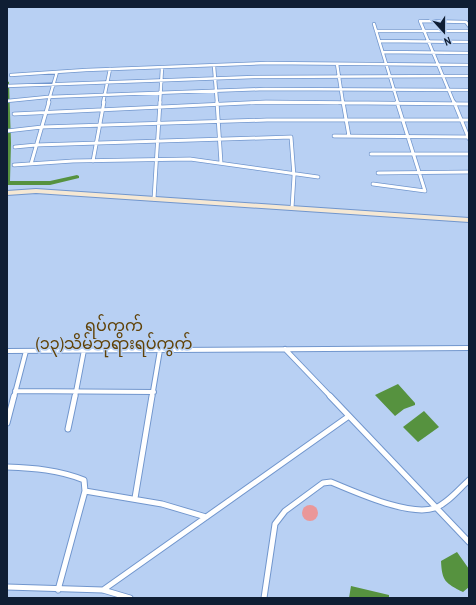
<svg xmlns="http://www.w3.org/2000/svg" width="476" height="605" viewBox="0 0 476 605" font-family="'Archivo Narrow','Noto Sans Myanmar',sans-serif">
<rect width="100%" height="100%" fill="#b8d0f3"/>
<path fill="#ea9799" d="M302 513a8 8 0 1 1 16 0a8 8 0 1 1-16 0Z"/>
<path fill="#56923f" d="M398,384L415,403V405L404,409L395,416L375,395Z
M424,411L439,427L418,442L403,427Z
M457,552L469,569V587L463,592C445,583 442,581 441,561Z
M351,586L389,595V598H349Z"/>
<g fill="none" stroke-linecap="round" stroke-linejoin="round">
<path fill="#56923f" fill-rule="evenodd" d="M7,81L9,82L11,143L10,181H50L77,175L79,176V178L50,185H7Z"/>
<defs>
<path id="street-far3" d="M374,24L398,103
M376,31H469
M380,41L469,42
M383,52L469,53
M337,64L343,103
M214,66L217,103
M11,75L86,70L267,63L469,65
M7,86L254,77L469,76
M7,101L47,97L265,89L469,90
M48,103L57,72
M103,103L110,69
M160,103L162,68
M251,103H338
M454,103L420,21L466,22L469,26"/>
<path id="street-far2" d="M217,102L221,163
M343,102L349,136
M454,102L469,139
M14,114L266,102L469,104
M7,131L42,127L267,120H469
M334,136L468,137
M15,147L36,145L291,137L294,176L292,208
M371,154H469
M93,161L104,102
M31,164L49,102
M14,165L73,161L190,159L318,177
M378,173L469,172
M373,184L425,191L397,102
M154,199L160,102"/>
<path id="street-far1" d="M285,349L331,397
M7,351L469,348
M15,391L154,392
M14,397L26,351
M75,397L84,350
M152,397L160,350"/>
<path id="street" d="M330,396L469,542
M7,423L14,396
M68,429L75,396
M7,467C34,468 59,470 84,480L85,491
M135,498L152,396
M7,587L103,590L130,598
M58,590L85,491L162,504L206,517
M103,590L349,416
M264,598L275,524L285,511L323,483L331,482C356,492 409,517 435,508C448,503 459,489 469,480"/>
<path id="secondary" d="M36,189L469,218V222L36,193L7,195V191Z"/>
</defs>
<use href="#street-far3" stroke="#7196cd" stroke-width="4"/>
<use href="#street-far2" stroke="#7196cd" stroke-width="4.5"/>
<use href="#street-far1" stroke="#7196cd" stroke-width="6"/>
<use href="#street" stroke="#7196cd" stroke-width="7"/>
<use href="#secondary" stroke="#7196cd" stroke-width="2"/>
<use href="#street-far3" stroke="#fff" stroke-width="2.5"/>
<use href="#street-far2" stroke="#fff" stroke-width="3"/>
<use href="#street-far1" stroke="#fff" stroke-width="4"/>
<use href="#street" stroke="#fff" stroke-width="5"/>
<use href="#secondary" fill="#f5e8d4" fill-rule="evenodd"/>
</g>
<g text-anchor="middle" stroke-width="3.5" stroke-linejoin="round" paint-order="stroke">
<g font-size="16" fill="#604207" stroke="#b8d0f3">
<text x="114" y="331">ရပ်ကွက်<tspan x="114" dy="18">(၁၃)သိမ်ဘုရားရပ်ကွက်</tspan></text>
</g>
</g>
<rect width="476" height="605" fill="none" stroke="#0f1e34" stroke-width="16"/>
<g transform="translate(444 32) rotate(159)" stroke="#b8d0f3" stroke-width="3" paint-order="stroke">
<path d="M0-3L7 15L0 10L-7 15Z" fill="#0f1e34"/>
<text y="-6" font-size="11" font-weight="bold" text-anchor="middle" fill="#0f1e34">N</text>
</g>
</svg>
